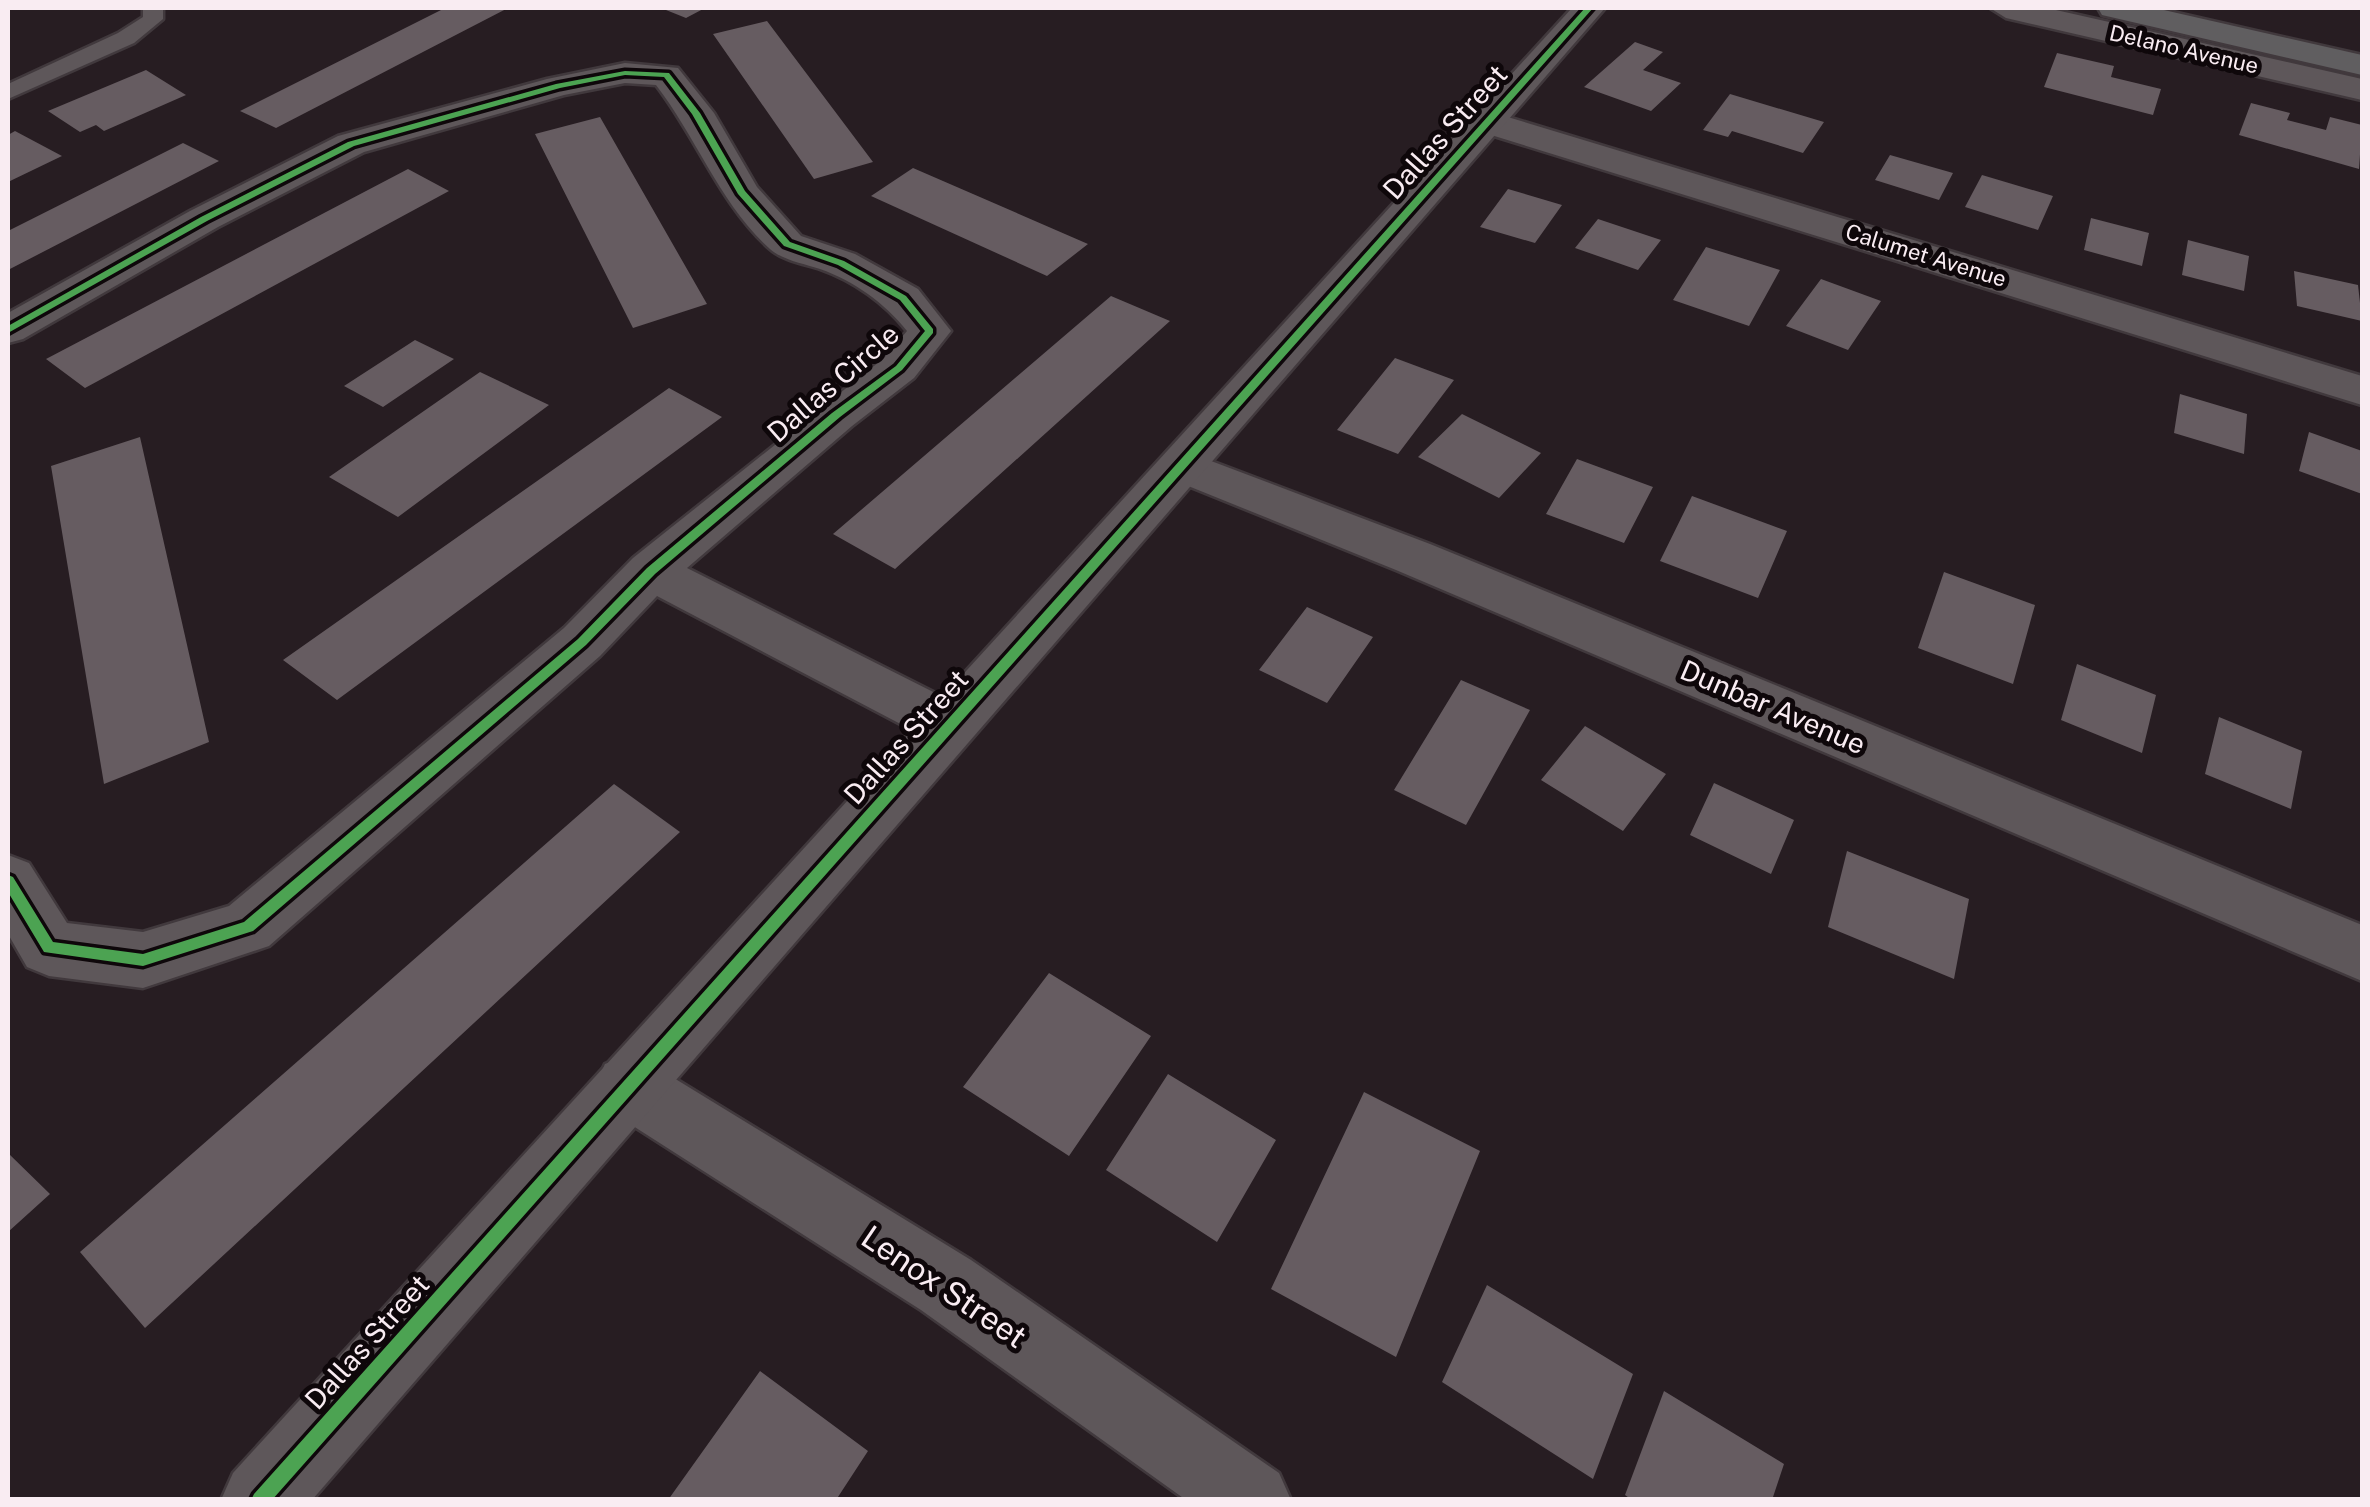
<svg xmlns="http://www.w3.org/2000/svg" width="2370" height="1507" viewBox="0 0 2370 1507" font-family="'Public Sans',sans-serif">
<rect width="100%" height="100%" fill="#271d22"/>
<path fill="#665c61" d="M445,8H508L276,128L240,111Z
M661,8H705L686,18Z
M767,21L873,162L814,179L713,34Z
M1635,42L1663,52L1643,70L1681,83L1651,111L1584,87Z
M2057,53L2114,66L2111,77L2161,89L2153,115L2044,87Z
M146,70L186,95L104,131L96,125L80,132L48,111Z
M1730,94L1824,122L1803,153L1732,131L1728,137L1703,130Z
M2251,103L2290,113L2287,120L2326,130L2330,117L2362,125L2359,169L2239,135Z
M600,117L707,304L633,328L535,134Z
M15,131L62,156L8,182V135Z
M183,143L219,161L8,270V231Z
M1890,155L1953,173L1939,200L1875,180Z
M913,168L1088,244L1047,276L871,196Z
M408,169L449,191L85,388L46,359Z
M1982,175L2053,196L2038,230L1965,207Z
M1508,189L1562,205L1535,243L1480,227Z
M2091,218L2149,233L2142,266L2084,250Z
M1598,219L1661,240L1638,270L1575,248Z
M2188,240L2249,256L2244,291L2182,275Z
M1706,247L1780,270L1749,326L1673,300Z
M2294,271L2358,285L2362,321L2297,306Z
M1821,279L1881,301L1848,350L1786,326Z
M1111,296L1170,321L895,569L833,534Z
M415,340L454,359L383,407L344,386Z
M1395,358L1454,380L1398,454L1337,430Z
M480,372L549,405L398,517L329,477Z
M669,388L722,417L337,700L283,660Z
M2180,394L2247,414L2244,454L2174,433Z
M1462,414L1541,453L1499,498L1418,457Z
M2309,432L2362,451V494L2299,471Z
M140,437L209,742L104,784L51,466Z
M1577,459L1653,487L1624,543L1546,514Z
M1692,496L1787,531L1758,598L1660,561Z
M1944,572L2035,605L2013,684L1918,648Z
M1307,607L1373,637L1327,703L1259,670Z
M2077,664L2156,695L2142,753L2061,720Z
M1461,680L1530,710L1466,825L1394,790Z
M2219,717L2302,751L2291,809L2205,774Z
M1585,726L1666,774L1623,831L1541,780Z
M1714,783L1794,820L1771,874L1690,835Z
M614,784L680,832L145,1328L80,1252Z
M1847,851L1969,899L1954,979L1828,927Z
M1049,973L1151,1036L1069,1156L963,1087Z
M1168,1074L1276,1140L1217,1242L1106,1170Z
M1364,1092L1480,1151L1396,1357L1271,1289Z
M8,1153L50,1194L8,1232Z
M1487,1285L1633,1374L1593,1479L1442,1382Z
M760,1371L868,1451L836,1500H668Z
M1664,1391L1784,1464L1772,1500H1632L1625,1495Z"/>
<g fill="none" stroke-linecap="round" stroke-linejoin="round">
<defs>
<path id="service" d="M143,8H163V19L134,43L8,99V84L118,33L143,17Z"/>
<path id="minor" d="M1990,8H2047L2362,79V100L2006,18Z
M625,63L678,68L714,113L757,187L801,236L855,254L918,289L951,331L914,378L852,426L687,568L969,710L977,725L969,740L950,747L931,740L657,596L600,656L269,946L143,988L49,976L27,967L8,934V855L29,863L67,923L143,932L229,906L564,628L633,558L884,358L907,331C885,303 854,281 820,269C805,264 782,260 770,249C720,204 697,138 656,85L625,83L564,95L364,152L218,227L23,339L8,343V313L190,211L338,136L547,79Z
M1488,111L2362,376V405L1475,130L1470,122L1475,114Z
M1182,450L1430,544L2362,925V981L1396,570L1166,477L1159,466L1166,455Z
M628,1055L651,1064L971,1260L1279,1473L1291,1500H1186L921,1310L605,1108L595,1086L605,1064Z"/>
<path id="tertiary" d="M1572,8H1605L312,1500H221L233,1473Z"/>
<path id="secondary" d="M2098,8H2155L2362,55V75L2102,15Z"/>
</defs>
<use href="#service" stroke="#41393d" stroke-width="5"/>
<use href="#minor" stroke="#41393d" stroke-width="5"/>
<use href="#tertiary" stroke="#41393d" stroke-width="5"/>
<use href="#secondary" stroke="#41393d" stroke-width="5"/>
<use href="#service" fill="#5e575a" fill-rule="evenodd"/>
<use href="#minor" fill="#5e575a" fill-rule="evenodd"/>
<use href="#tertiary" fill="#5e575a" fill-rule="evenodd"/>
<use href="#secondary" fill="#605e60" fill-rule="evenodd"/>
<defs>
<path id="cycleway" d="M1585,8H1593L272,1500H251L254,1494Z
M625,71L669,73L700,113L745,191L790,242L844,261L906,296L933,329V333L902,370L840,417L655,574L586,645L253,931L143,966L44,952L8,892V875L13,877L53,942L143,954L244,922L578,639L647,568L832,413L896,366L925,331L900,300L838,265L784,246L738,194L692,114L664,77L625,75L560,88L354,146L207,221L8,333V326L201,217L348,142L556,84Z"/>
</defs>
<use href="#cycleway" stroke="#0e070a" stroke-width="7"/>
<use href="#cycleway" fill="#4ca352" fill-rule="evenodd"/>
</g>
<g text-anchor="middle" stroke-width="10" stroke-linejoin="round" paint-order="stroke">
<g font-size="22" fill="#f9ecf2" stroke="#0e070a">
<text transform="translate(2184 49) rotate(13)" y="8">Delano Avenue</text>
<text transform="translate(1926 255) rotate(17)" y="8">Calumet Avenue</text>
</g>
<g font-size="28" fill="#f9ecf2" stroke="#0e070a">
<text transform="translate(1445 132) rotate(-48)" y="10">Dallas Street</text>
<text transform="translate(833 383) rotate(-41)" y="10">Dallas Circle</text>
<text transform="translate(1773 707) rotate(23)" y="10">Dunbar Avenue</text>
<text transform="translate(906 737) rotate(-48)" y="10">Dallas Street</text>
<text transform="translate(367 1342) rotate(-48)" y="10">Dallas Street</text>
</g>
<g font-size="32" fill="#f9ecf2" stroke="#0e070a">
<text transform="translate(944 1287) rotate(34)" y="11">Lenox Street</text>
</g>
</g>
<rect width="2370" height="1507" fill="none" stroke="#f9ecf2" stroke-width="20"/>
</svg>
